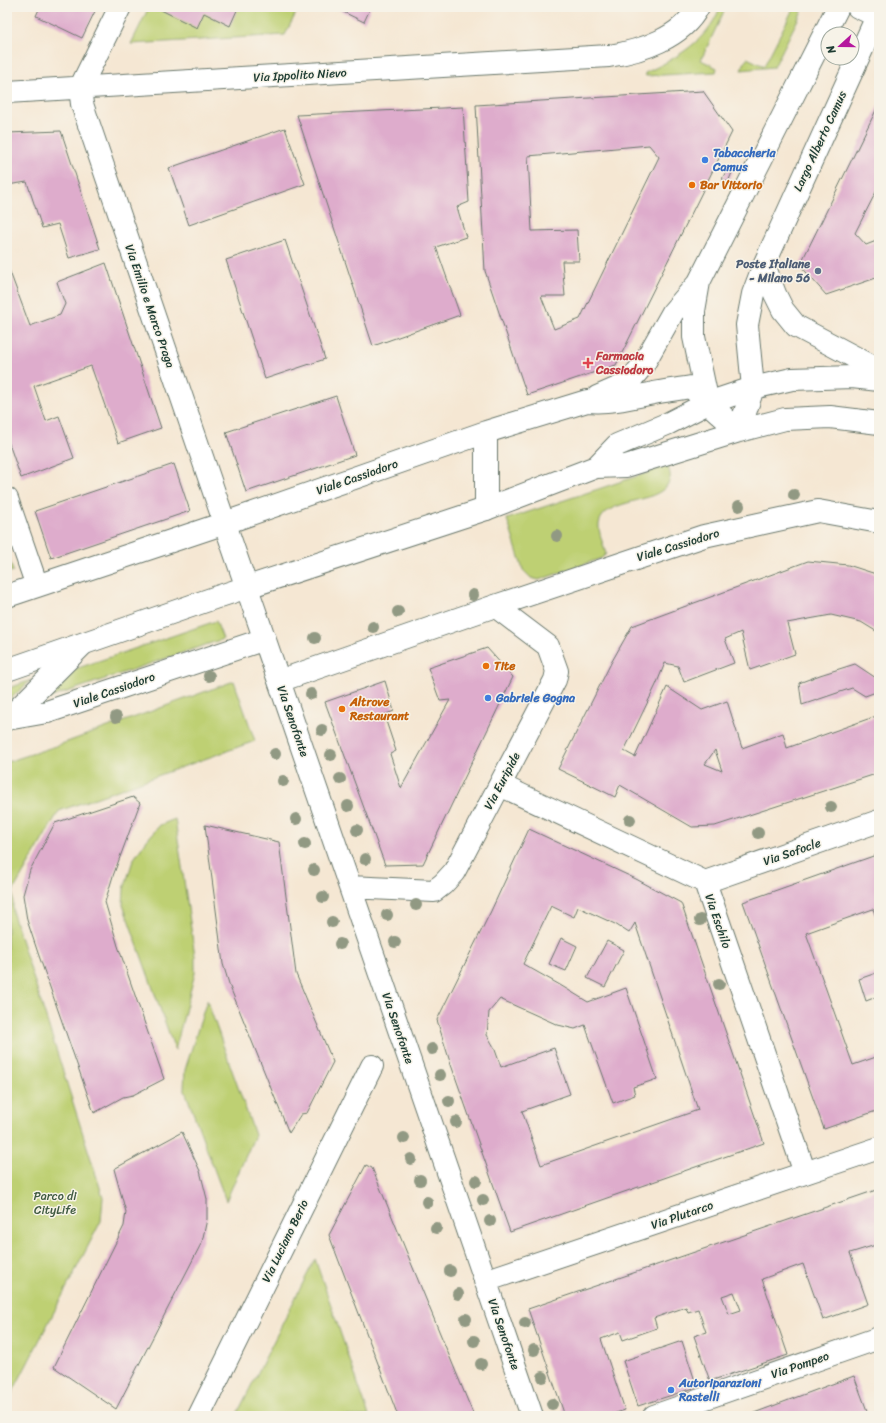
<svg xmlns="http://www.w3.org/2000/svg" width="886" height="1423" viewBox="0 0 886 1423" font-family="Sriracha,sans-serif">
<rect width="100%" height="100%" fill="#f7f3e8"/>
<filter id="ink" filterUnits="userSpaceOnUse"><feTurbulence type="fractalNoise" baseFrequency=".025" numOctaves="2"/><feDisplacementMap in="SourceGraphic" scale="8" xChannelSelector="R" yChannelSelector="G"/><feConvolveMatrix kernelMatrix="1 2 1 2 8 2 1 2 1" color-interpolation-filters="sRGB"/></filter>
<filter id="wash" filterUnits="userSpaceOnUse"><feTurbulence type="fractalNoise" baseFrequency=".012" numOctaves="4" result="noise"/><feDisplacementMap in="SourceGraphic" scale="16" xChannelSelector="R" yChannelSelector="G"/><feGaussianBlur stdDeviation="0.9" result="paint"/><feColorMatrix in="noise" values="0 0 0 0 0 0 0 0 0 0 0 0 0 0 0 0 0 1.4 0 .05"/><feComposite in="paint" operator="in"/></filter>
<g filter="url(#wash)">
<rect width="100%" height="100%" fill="#f5e7d3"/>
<path fill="#bed073" stroke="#6e8654" d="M149,7H299L285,35L131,44Z
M720,7H726L701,60L717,68L716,72L646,76L645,75V73C675,59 709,40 720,7Z
M794,7H804L774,67L741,70L747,58L764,66Z
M668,466C669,470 671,475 670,478C666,506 603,496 599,524C598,531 604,547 606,554L602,558L539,580L531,578L523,570L507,519Z
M7,553L13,571L7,573Z
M216,621L223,639L46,699L75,669Z
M31,680L7,702V689Z
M234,681L255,741L59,811L13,891V914L103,1197L101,1221L7,1403V762L56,746Z
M175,819L195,956V973L175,1050L123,905L124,889L133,860L147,840L160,825Z
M207,1000L255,1135L226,1201L184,1088L185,1070Z
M315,1259L369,1416H236Z"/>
<g id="blocks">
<path fill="#deaccc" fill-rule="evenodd" d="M40,7H97L82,38L36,16Z
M163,7H236L238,8L230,26L204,13L197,28L161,10Z
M333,7H371L364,22Z
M703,91L732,132L616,365L527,395L485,271L476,105ZM649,145L659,157L580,319L554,329L541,296H565L562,261H579L577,230L532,231L528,156Z
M879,104V186L855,233L866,245L879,240V277L826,295L800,265Z
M463,107L469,202L457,207L466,237L436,247L460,315L373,346L297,115Z
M285,128L305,184L189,225L169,168Z
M61,131L100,249L69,258L58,224L42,228L27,182L7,185V133Z
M729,166L734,168L728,182L722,179Z
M285,240L325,359L265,379L226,260Z
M106,263L161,428L118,443L91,366L34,386L46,421L59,416L74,458L21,478L7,438V264L30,326L60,315L65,304L57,282Z
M336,396L355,455L246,492L226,432Z
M174,464L190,511L51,558L35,511Z
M808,561L848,565L879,575V633L861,622L831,615L787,623L795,654L750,670L741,632L725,639L734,663L684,682L678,666L665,663L656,685L624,751L635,757L667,687L702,710L727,701L742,748L783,733L787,748L879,715V773L715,826L692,827L620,785L615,797L558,769L611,663L632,626ZM715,750L722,771L705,764Z
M487,648L513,677L423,864L385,865L325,702L385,681L394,711L384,715L396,751L390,754L401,788L450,700L440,701L428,668Z
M855,664L879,680V691L865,696L852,688L802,705L799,683L820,675Z
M133,797L140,803L113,876L105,902L118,946L164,1079L133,1095L123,1097L94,1113L38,953L27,920L23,895L30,870L55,823Z
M205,825L279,842L296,974L333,1062L307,1113L301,1114L289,1133L230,987L223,964Z
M529,829L636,879L681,903L764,1143L510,1232L450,1062L437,1020L491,911ZM551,906L574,917L578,907L615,924L629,933L635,923L698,1110L541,1165L522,1111L570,1094L554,1048L501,1067L494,1047L487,1035L489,1012L500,999L558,1025L575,1029L585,1025L613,1103L635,1095L633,1087L657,1079L626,988L588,1002L560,985L523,964Z
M879,854V925L873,909L806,933L853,1065L879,1056V1110L824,1129L743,902Z
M561,938L577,946L566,971L549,964Z
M607,941L624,950L605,987L587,978Z
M879,972V996L866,1001L859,979Z
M182,1132L200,1171L207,1199V1219L202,1242L116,1409L54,1367L124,1226L126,1212L114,1169Z
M366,1165L372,1168L474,1416H398L329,1235Z
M879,1189V1244L850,1253L868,1304L823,1320L803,1264L762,1279L788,1355L710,1381L694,1336L706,1332L698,1309L688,1312L686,1307L654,1318L657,1328L623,1340L620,1332L601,1339L625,1410L607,1416H565L528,1309ZM734,1292L741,1310L729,1314L722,1296Z
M682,1341L697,1387L638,1406L623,1361Z
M854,1376L869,1416H746L824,1387Z"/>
</g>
</g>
<g filter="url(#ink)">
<use href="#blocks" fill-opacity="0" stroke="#6a786c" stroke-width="1"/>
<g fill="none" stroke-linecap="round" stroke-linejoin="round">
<defs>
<path id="pedestrian" d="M199,1416L372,1066"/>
<path id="minor" d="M858,7L879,17
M80,88L82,104L87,119L215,495L532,1416
M80,88L120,7
M7,92L609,56C641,51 682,38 698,7
M764,265L775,294L783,310L796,326L879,370
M699,282L694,311V337L708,403
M753,388L747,325L753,294L764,265L879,12
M597,397L622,386L633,377L643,365L673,312L699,282L838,7
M486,432V509
M7,499L37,586
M7,596L225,523L486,432L587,401C614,403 633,397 659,392C669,390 680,389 691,387L708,403
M279,681L495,606L704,536L818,511L879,522
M7,719L47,712L265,639
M8,719L83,644
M500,785L705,882L805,1173
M705,882L879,821
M350,887L434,891L443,884L454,872L555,680L557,671L548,646L495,606
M485,1281L879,1148
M654,1416L879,1338"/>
<path id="secondary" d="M708,403L739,431
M739,431L753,388
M596,467L617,445L669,423L708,403L753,388L792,379L852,377L879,380
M7,670L217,597L486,509L596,467L626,466L739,431L785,419L830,417L879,423"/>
</defs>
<use href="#pedestrian" stroke="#6a786c" stroke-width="24"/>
<use href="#minor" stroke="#6a786c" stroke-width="24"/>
<use href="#secondary" stroke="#6a786c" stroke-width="24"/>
<use href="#pedestrian" stroke="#fff" stroke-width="22"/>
<use href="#minor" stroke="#fff" stroke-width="22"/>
<use href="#secondary" stroke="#fff" stroke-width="22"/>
</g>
<g fill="#919983">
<circle cx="794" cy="495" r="6"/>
<circle cx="739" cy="506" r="6"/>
<circle cx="557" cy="536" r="6"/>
<circle cx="473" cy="595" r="6"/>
<circle cx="398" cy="612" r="6"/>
<circle cx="373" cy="627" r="6"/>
<circle cx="315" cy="638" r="6"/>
<circle cx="209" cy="676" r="6"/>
<circle cx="311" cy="694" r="6"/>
<circle cx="116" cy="717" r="6"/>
<circle cx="322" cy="730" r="6"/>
<circle cx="275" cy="754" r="6"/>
<circle cx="331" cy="755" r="6"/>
<circle cx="340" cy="779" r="6"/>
<circle cx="283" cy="781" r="6"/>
<circle cx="348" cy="806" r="6"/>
<circle cx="831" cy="807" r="6"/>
<circle cx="296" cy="819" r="6"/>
<circle cx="630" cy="820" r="6"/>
<circle cx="357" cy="830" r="6"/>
<circle cx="758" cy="833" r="6"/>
<circle cx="305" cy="844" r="6"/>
<circle cx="365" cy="859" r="6"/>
<circle cx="314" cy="870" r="6"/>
<circle cx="323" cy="897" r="6"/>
<circle cx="416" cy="905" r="6"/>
<circle cx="387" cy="915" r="6"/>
<circle cx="700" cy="920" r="6"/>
<circle cx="332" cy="922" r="6"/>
<circle cx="395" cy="942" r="6"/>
<circle cx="340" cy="944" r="6"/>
<circle cx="719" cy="984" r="6"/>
<circle cx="432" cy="1049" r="6"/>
<circle cx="440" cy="1075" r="6"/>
<circle cx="449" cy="1101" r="6"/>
<circle cx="456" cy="1122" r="6"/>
<circle cx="404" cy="1138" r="6"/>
<circle cx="411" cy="1159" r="6"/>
<circle cx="420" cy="1180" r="6"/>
<circle cx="476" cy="1181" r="6"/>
<circle cx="483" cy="1200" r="6"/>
<circle cx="427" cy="1202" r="6"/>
<circle cx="490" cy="1221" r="6"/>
<circle cx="436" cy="1228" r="6"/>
<circle cx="450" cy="1271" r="6"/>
<circle cx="458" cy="1294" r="6"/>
<circle cx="466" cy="1319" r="6"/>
<circle cx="525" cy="1323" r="6"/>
<circle cx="474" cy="1341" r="6"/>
<circle cx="534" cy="1350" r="6"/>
<circle cx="481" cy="1364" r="6"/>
<circle cx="543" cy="1377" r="6"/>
<circle cx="552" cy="1404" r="6"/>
</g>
</g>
<g fill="#3f7fe0" stroke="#f7f3e8" stroke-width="1.5">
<circle cx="705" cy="160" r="4"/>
<circle cx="488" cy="698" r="4"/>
<circle cx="671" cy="1390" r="4"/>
</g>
<g fill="#e8710a" stroke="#f7f3e8" stroke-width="1.5">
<circle cx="692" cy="185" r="4"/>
<circle cx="486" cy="666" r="4"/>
<circle cx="342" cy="709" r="4"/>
</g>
<circle fill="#5c6f8a" stroke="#f7f3e8" stroke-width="1.5" cx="818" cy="271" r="4"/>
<path fill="#e0444e" stroke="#f7f3e8" stroke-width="1.5" d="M586 357h4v4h4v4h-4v4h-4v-4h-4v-4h4z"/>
<g text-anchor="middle" stroke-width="3" stroke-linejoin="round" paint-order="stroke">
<g font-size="12" fill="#1f3d34" stroke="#f7f3e8">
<text transform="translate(300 75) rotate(-3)" y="4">Via Ippolito Nievo</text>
<text transform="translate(820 141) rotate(-65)" y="4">Largo Alberto Camus</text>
<text transform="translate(150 306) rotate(71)" y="4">Via Emilio e Marco Praga</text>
<text transform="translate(357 477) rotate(-19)" y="4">Viale Cassiodoro</text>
<text transform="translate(678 545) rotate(-17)" y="4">Viale Cassiodoro</text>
<text transform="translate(114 690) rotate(-19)" y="4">Viale Cassiodoro</text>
<text transform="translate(293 721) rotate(71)" y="4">Via Senofonte</text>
<text transform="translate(502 781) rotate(-62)" y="4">Via Euripide</text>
<text transform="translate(792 852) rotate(-19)" y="4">Via Sofocle</text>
<text transform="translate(718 921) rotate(71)" y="4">Via Eschilo</text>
<text transform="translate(398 1028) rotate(71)" y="4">Via Senofonte</text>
<text transform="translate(682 1215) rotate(-19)" y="4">Via Plutarco</text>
<text transform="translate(285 1241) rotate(-64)" y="4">Via Luciano Berio</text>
<text transform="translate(504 1334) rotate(71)" y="4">Via Senofonte</text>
<text transform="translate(800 1365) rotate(-19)" y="4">Via Pompeo</text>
</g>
<g font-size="12" font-weight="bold" fill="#366cbe" stroke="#f7f3e8" text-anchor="start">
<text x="713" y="157">Tabaccheria<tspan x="713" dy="14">Camus</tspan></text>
<text x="496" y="702">Gabriele Gogna</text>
<text x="679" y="1387">Autoriparazioni<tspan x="679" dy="14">Rastelli</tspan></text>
</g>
<g font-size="12" font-weight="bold" fill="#c56008" stroke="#f7f3e8" text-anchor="start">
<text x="700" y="189">Bar Vittorio</text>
<text x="494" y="670">Tite</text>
<text x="350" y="706">Altrove<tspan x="350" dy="14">Restaurant</tspan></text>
</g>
<g font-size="12" font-weight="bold" fill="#4e5e75" stroke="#f7f3e8" text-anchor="end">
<text x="810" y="268">Poste Italiane<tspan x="810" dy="14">- Milano 56</tspan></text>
</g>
<g font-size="12" font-weight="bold" fill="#be3a42" stroke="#f7f3e8" text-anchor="start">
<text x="596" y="360">Farmacia<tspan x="596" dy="14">Cassiodoro</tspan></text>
</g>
<g font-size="12" fill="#3f5a41" stroke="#f7f3e8">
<text x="55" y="1200">Parco di<tspan x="55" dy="14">CityLife</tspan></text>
</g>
</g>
<rect width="886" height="1423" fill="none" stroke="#f7f3e8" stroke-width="24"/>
<g transform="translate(840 46) rotate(249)"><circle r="19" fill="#f7f3e8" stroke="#a1aaa0"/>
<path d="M0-3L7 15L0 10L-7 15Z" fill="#b5179e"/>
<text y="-6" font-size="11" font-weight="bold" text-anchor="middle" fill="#1f3d34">N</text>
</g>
</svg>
